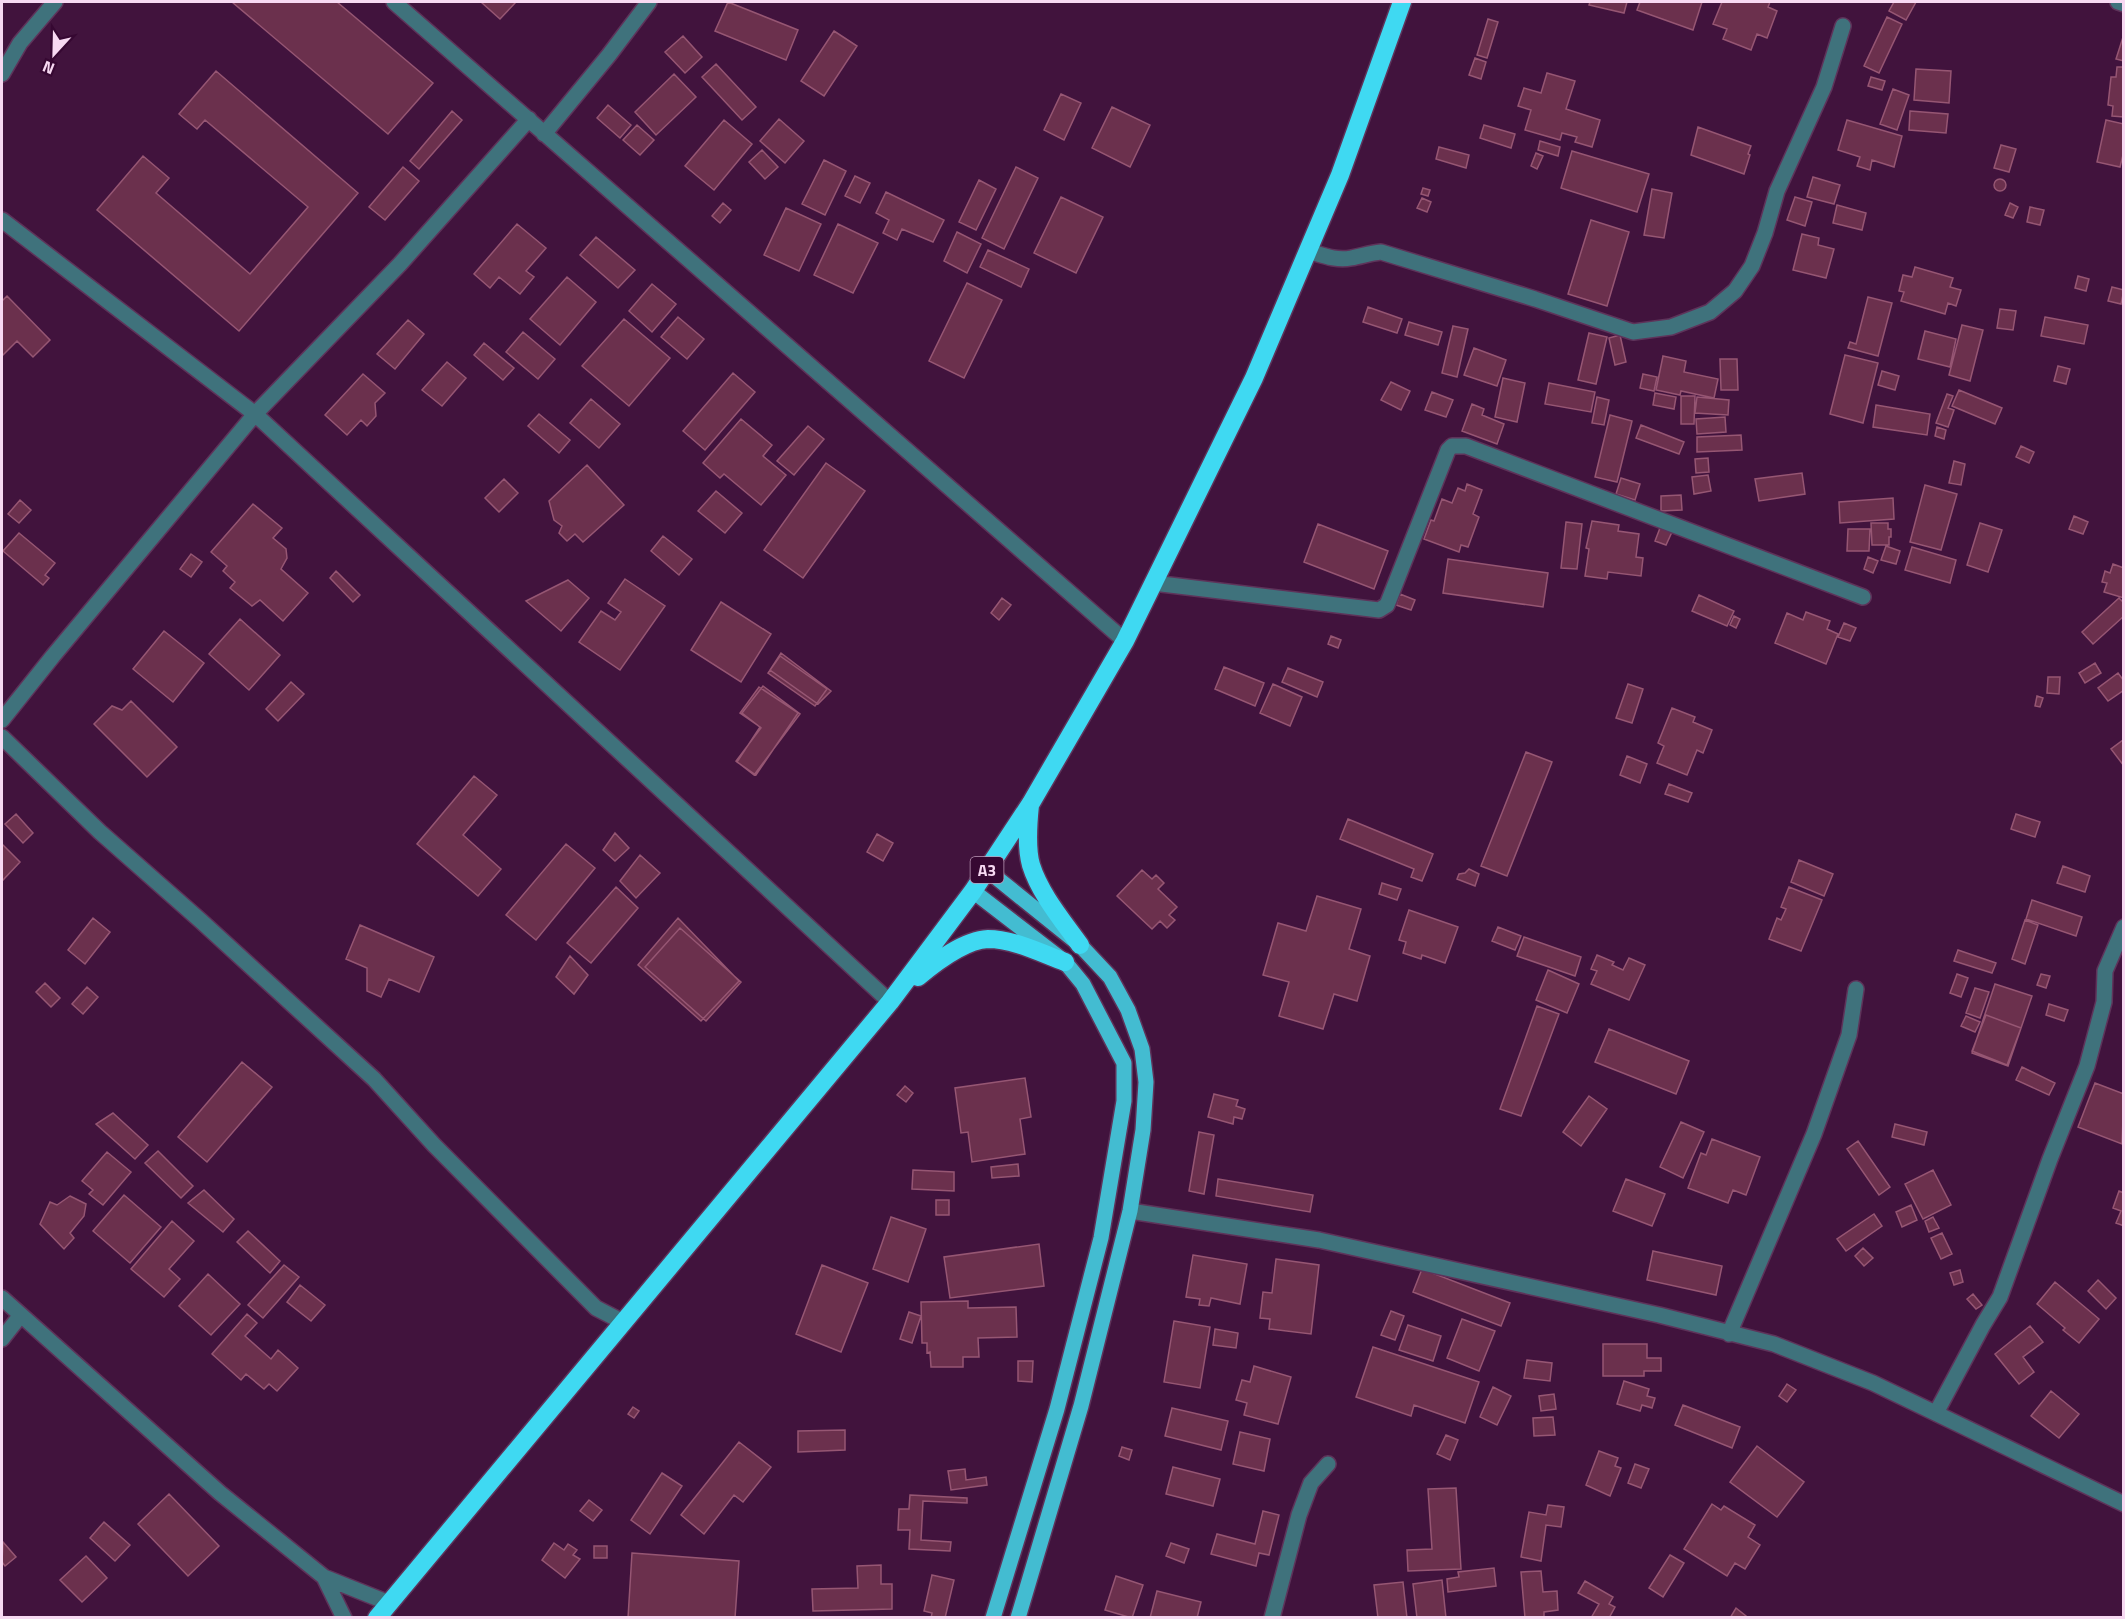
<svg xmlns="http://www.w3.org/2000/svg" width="2125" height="1619" viewBox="0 0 2125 1619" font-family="'Titillium Web',sans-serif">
<rect width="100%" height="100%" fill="#41133d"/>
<path fill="#6b304d" stroke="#965673" stroke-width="1.5" d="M232,2H337L433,83L388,134Z
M481,2H516L500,19Z
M728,2L798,30L786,60L715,31Z
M1590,2H1627L1624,13L1589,5Z
M1640,2H1702L1693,30L1637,10Z
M1722,2H1770L1768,7L1777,11L1767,38L1757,34L1751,50L1723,39L1727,29L1713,24Z
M1894,2H1916L1906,20L1889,11Z
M1887,17L1902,24L1879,73L1864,66Z
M1488,19L1498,22L1487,58L1477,55Z
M834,31L857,46L824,96L801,81Z
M2124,34V61L2116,59Z
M683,36L702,57L685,73L665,52Z
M1475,58L1486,62L1481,79L1469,75Z
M716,64L756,107L742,120L702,77Z
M2117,67H2124V117L2112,116L2113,106L2108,105L2111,77H2116Z
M1916,69L1951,71L1949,103L1914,100Z
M216,71L358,193L239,331L97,210L143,156L169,178L156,193L250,274L308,207L205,120L197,129L179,114Z
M1547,73L1575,81L1566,109L1600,120L1592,147L1575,142L1577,137L1562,133L1560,140L1525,130L1531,110L1518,106L1524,88L1541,93Z
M674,74L696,97L656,135L635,112Z
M1871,77L1885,81L1882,90L1868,86Z
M1893,89L1909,95L1897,130L1880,124Z
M1061,94L1081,103L1064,140L1044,130Z
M608,105L631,125L620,138L597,118Z
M1112,107L1150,125L1130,167L1092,148Z
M452,111L462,120L419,169L410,161Z
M1910,111L1948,114L1946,133L1909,130Z
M779,119L804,141L785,163L760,141Z
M724,120L752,144L714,190L685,166Z
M1847,120L1902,136L1894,167L1872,160L1870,170L1857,166L1860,157L1838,150Z
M2106,120L2124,124V151L2120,167L2097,162Z
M637,125L654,140L640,155L623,140Z
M1484,125L1515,134L1511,148L1480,138Z
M1698,127L1751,146L1748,154L1750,155L1744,174L1691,155Z
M1540,141L1560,147L1558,156L1538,150Z
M2001,145L2016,149L2009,172L1994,168Z
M1439,147L1469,155L1466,168L1436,159Z
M762,150L778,167L765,179L749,162Z
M1572,151L1649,174L1637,212L1561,188Z
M1536,153L1543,156L1537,169L1531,166Z
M824,160L846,171L825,215L802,204Z
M403,167L419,181L385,220L369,207Z
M1016,167L1038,178L1004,249L982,238Z
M855,176L870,183L860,203L845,196Z
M1813,177L1840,185L1834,204L1807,197Z
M1994 185a6 6 0 1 1 12 0a6 6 0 1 1-12 0Z
M979,180L996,189L976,230L959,222Z
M1423,188L1430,190L1428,196L1421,194Z
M1652,189L1672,193L1664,238L1644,235Z
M886,192L944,220L933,242L902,229L897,240L883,233L889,220L876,213Z
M1061,197L1103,217L1076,273L1034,253Z
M1795,197L1812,202L1805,226L1787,220Z
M1422,198L1431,202L1427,212L1417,208Z
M723,203L731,210L720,223L712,216Z
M2010,203L2018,207L2013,218L2005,215Z
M1837,205L1866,213L1862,230L1833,223Z
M2030,207L2044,210L2040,225L2027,222Z
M786,208L821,224L799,271L764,255Z
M1591,220L1629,232L1607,306L1568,294Z
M517,224L546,248L526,271L534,277L520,294L499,277L490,288L474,274Z
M838,224L878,243L853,293L814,275Z
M957,232L981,244L967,273L944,261Z
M1802,234L1819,238L1818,245L1834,249L1826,278L1793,270Z
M596,237L635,270L618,288L580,255Z
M988,250L1029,269L1021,287L980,267Z
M1915,267L1953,278L1950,287L1961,290L1956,306L1948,303L1945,314L1901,301L1904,292L1899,291L1903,275L1912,277Z
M2078,276L2089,279L2086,291L2075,288Z
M567,277L596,302L560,345L530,319Z
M967,283L1002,300L964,378L929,361Z
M652,284L676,304L652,332L629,311Z
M2112,287L2124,290L2121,304L2108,301Z
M7,296L50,340L33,357L17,341L2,356V301Z
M1868,297L1892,303L1878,356L1848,348L1850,342L1856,344Z
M1368,307L1402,319L1397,333L1363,322Z
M2000,309L2016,311L2013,330L1997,328Z
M678,317L704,339L687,359L661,337Z
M2045,317L2088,325L2084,344L2041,336Z
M624,319L670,358L629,406L582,366Z
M408,320L424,334L395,369L377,354Z
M1409,322L1442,332L1438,345L1405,335Z
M1962,325L1983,330L1970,381L1949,375Z
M1453,326L1468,329L1457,377L1442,373Z
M1925,331L1956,339L1950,367L1918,359Z
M523,332L555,359L538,379L506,352Z
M1589,333L1607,337L1596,384L1578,380Z
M1620,335L1626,362L1615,365L1609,338Z
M484,343L514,368L503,380L474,355Z
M1474,348L1506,360L1497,386L1464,375Z
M1845,355L1878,363L1863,423L1830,414Z
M1663,356L1686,361L1684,372L1718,379L1714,398L1681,391L1680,395L1656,390Z
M1720,359H1737L1738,390H1721Z
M447,362L466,378L442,406L422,390Z
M2058,366L2070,369L2066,384L2054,381Z
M1882,371L1899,376L1895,390L1878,385Z
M733,373L755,392L705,450L683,431Z
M363,374L385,393L375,403L376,416L367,426L361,420L347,435L325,415Z
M1643,374L1657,377L1654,391L1640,388Z
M1503,378L1525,383L1517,422L1495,417Z
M1391,382L1410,391L1401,410L1381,400Z
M1549,383L1595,392L1591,412L1545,404Z
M1959,390L2002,408L1995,424L1952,406Z
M1432,392L1453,400L1446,417L1425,410Z
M1655,393L1676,397L1674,409L1653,405Z
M1947,394L1953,396L1948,408L1954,410L1948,427L1936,423Z
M1681,396H1695L1694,424H1681Z
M1597,397L1609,400L1604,425L1592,423Z
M1697,397L1729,400L1728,415L1695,413Z
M591,399L620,424L599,448L570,423Z
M1472,404L1484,409L1482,415L1504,424L1497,444L1462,431Z
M1876,405L1930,414L1927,435L1873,427Z
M539,414L570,440L559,453L528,426Z
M1610,415L1632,421L1617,482L1595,477Z
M1725,417L1726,432L1697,434L1696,419Z
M741,419L772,445L763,456L786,475L761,505L724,474L720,478L703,463Z
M1641,425L1684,442L1679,454L1636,438Z
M808,426L824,439L794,475L777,461Z
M1937,427L1946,430L1944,439L1935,436Z
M1741,435L1742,450L1697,452V437Z
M2021,446L2034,452L2029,463L2016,457Z
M1708,458L1709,472L1696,473L1695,459Z
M1954,461L1965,464L1961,485L1949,483Z
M826,463L865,491L803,578L764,550Z
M587,465L624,505L583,542L575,534L567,541L559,533L562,526L554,520L549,501Z
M1802,473L1805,494L1759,501L1755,479Z
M1708,475L1711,491L1694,494L1692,477Z
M1621,478L1640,484L1635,500L1616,494Z
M504,479L518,493L499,512L485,498Z
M1467,484L1482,490L1473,514L1479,517L1468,547L1461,545L1459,552L1424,539L1431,520L1434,521L1442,499L1452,503L1458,488L1465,491Z
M1925,485L1957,494L1941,550L1910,542Z
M716,491L742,513L725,533L698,511Z
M1681,495L1682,510L1661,511V496Z
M1893,498L1894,519L1840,523L1839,502Z
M20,500L31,510L19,523L8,514Z
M253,504L282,528L273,538L286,549L287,558L281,569L308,593L283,621L260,600L252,606L230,588L235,582L223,571L227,566L211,552Z
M2074,516L2088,522L2083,534L2069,529Z
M1592,521L1619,525L1618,531L1639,534L1636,557L1643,558L1641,576L1608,572L1607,579L1585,576L1589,549L1586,548Z
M1566,522L1582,524L1577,569L1561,568Z
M1871,523H1888V529H1891V537H1889V545H1872Z
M1980,523L2002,530L1988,572L1967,565Z
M1318,524L1388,551L1374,589L1304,562Z
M1660,528L1672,532L1666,545L1655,541Z
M1848,529H1870L1869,551H1847Z
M19,533L55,563L45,575L49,578L43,585L3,551Z
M663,536L692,559L679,575L651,551Z
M1886,546L1900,551L1896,564L1881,560Z
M1912,547L1956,560L1950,583L1905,570Z
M191,554L202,562L191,577L180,569Z
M1868,557L1878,561L1873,573L1864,569Z
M1448,559L1548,573L1543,607L1443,593Z
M2113,564L2124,568V598L2104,592L2107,583L2102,582L2105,571L2110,573Z
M336,571L360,595L353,602L330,578Z
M625,579L665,606L620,670L579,642L601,611L615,620L621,612L608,603Z
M568,580L589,598L561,631L526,601Z
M1400,594L1415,600L1411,610L1396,605Z
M1699,595L1734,611L1727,626L1692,611Z
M1002,598L1011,605L999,620L991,613Z
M2119,598L2124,603V616L2093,644L2082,632Z
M721,602L771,634L741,682L691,650Z
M1806,612L1830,621L1827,629L1838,634L1826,664L1775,643L1787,613L1803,620Z
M1734,616L1740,619L1736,628L1730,625Z
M240,619L280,655L249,690L209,654Z
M1844,623L1856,628L1850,641L1838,637Z
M164,631L204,663L173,702L133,669Z
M1331,636L1341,640L1338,648L1328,644Z
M781,653L831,691L818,704L770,670Z
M780,656L827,689L815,706L768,673Z
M2095,663L2101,673L2085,683L2079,673Z
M1224,667L1264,683L1255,706L1215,689Z
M1288,668L1323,682L1317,697L1282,682Z
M2118,673L2124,681V690L2108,701L2098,688Z
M2048,677H2060L2059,694L2047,693Z
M291,682L304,694L278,721L266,709Z
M1273,684L1302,697L1290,726L1260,713Z
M1628,684L1643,689L1632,723L1616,718Z
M763,686L800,714L754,775L736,761L761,728L742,713Z
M759,687L798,713L756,775L737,762L760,727L740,713Z
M2037,696L2043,698L2040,707L2035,706Z
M131,701L177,747L147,777L94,724L112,706L122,710Z
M1672,708L1695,717L1693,722L1712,730L1703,753L1697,750L1687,775L1657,763L1664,746L1658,743Z
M2123,740L2124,741V766L2111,749Z
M1526,752L1552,762L1507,876L1481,866Z
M1627,756L1647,764L1640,783L1620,775Z
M474,776L497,795L463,835L501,869L478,896L417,844Z
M1669,784L1692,793L1688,802L1665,794Z
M16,814L33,833L23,843L5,824Z
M2016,814L2040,822L2035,837L2011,829Z
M1348,819L1433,854L1422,881L1411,877L1414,869L1340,839Z
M615,833L629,848L615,861L603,850Z
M877,834L893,843L883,861L867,852Z
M2,844L20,862L2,881Z
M566,844L595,868L536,940L506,915Z
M640,855L660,873L636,898L620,881Z
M1799,860L1833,874L1824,896L1791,882Z
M2063,866L2090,876L2085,892L2057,883Z
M1469,869L1479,874L1475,886L1457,879L1459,874L1465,873Z
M1142,870L1152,879L1156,875L1164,883L1158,889L1177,907L1169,915L1175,920L1167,928L1160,921L1152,929L1117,896Z
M1382,883L1401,889L1397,900L1379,894Z
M616,887L638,908L591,963L567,943Z
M1789,887L1822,900L1801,951L1769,939L1777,918L1781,920L1786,909L1781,907Z
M1317,896L1361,909L1349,949L1370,956L1357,1001L1334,994L1323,1029L1279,1016L1289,982L1263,975L1278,923L1306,931Z
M2032,900L2082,917L2076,936L2026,919Z
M1409,910L1458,927L1445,963L1422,955L1421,959L1403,953L1406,942L1399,940Z
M93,918L110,932L85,964L68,950Z
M678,918L739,981L701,1021L638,965Z
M2025,920L2038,925L2025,964L2012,959Z
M360,925L434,957L419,992L389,979L381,997L367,991V968L346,959Z
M1498,927L1521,936L1515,950L1492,941Z
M680,928L741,982L706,1021L645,967Z
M1524,937L1581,957L1575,976L1517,956Z
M1958,950L1996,963L1992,973L1954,961Z
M1597,955L1614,962L1612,965L1623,970L1629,958L1645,965L1629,1000L1591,984L1597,971L1591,969Z
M570,956L588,975L574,994L556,977Z
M1548,970L1579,984L1567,1013L1536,1000Z
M1957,974L1968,978L1961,997L1950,993Z
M2041,974L2050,976L2046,988L2037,985Z
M45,983L60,998L51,1007L36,992Z
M1995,984L2032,996L2008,1066L1972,1053Z
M87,987L98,997L83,1014L72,1004Z
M1975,988L1989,992L1980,1018L1966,1013Z
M2049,1004L2068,1010L2064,1021L2046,1015Z
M1537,1006L1559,1014L1521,1116L1500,1109Z
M1986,1015L2021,1028L2007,1065L1972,1051Z
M1966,1016L1980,1022L1975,1032L1961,1026Z
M1609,1029L1689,1061L1676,1094L1595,1062Z
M242,1062L272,1087L207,1162L178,1137Z
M2022,1067L2055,1083L2049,1095L2016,1080Z
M1025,1078L1031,1117L1020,1119L1025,1154L972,1162L968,1132L961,1133L955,1088Z
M2095,1083L2124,1094L2122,1144L2078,1127Z
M905,1086L913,1093L906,1102L897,1095Z
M1214,1094L1238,1100L1236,1106L1245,1109L1242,1119L1234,1117L1233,1124L1208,1117Z
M1589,1096L1607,1109L1581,1146L1563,1132Z
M113,1113L148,1145L135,1159L96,1124Z
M1681,1122L1704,1132L1683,1178L1660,1167Z
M1895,1124L1927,1132L1924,1145L1892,1137Z
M1199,1132L1214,1135L1204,1194L1189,1191Z
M1712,1139L1760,1157L1746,1195L1733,1190L1728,1203L1688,1188L1701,1153L1706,1155Z
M1858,1141L1890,1187L1879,1195L1847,1149Z
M158,1151L193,1186L181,1198L145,1163Z
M107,1152L131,1172L103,1205L89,1194L93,1190L82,1181Z
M1018,1164L1019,1176L992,1178L991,1167Z
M913,1170L954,1172V1191L912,1189Z
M1933,1170L1951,1205L1923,1219L1905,1184Z
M1218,1179L1313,1195L1310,1212L1216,1196Z
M1626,1179L1665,1194L1652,1226L1613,1211Z
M204,1190L234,1219L223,1232L188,1203Z
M2119,1191L2124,1193V1226L2116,1223L2121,1211L2113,1208Z
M124,1195L161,1227L130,1263L93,1231Z
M70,1196L86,1204L84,1216L70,1233L74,1238L64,1249L40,1224L50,1202L57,1205Z
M936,1200H949V1215H936Z
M1911,1205L1917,1220L1902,1227L1896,1212Z
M1874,1214L1882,1226L1846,1251L1837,1239Z
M891,1217L926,1229L908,1282L873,1269Z
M1933,1217L1939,1228L1929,1232L1925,1221Z
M172,1221L194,1241L169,1269L180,1279L164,1297L131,1269Z
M248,1231L280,1261L270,1273L237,1242Z
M1942,1233L1952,1254L1941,1259L1931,1238Z
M1039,1244L1044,1286L950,1298L944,1257Z
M1863,1248L1873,1258L1864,1266L1855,1256Z
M1653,1251L1722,1266L1716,1295L1647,1280Z
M1193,1255L1247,1264L1240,1304L1211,1298L1209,1306L1199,1305L1200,1299L1186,1297Z
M1276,1259L1319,1265L1311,1334L1269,1329L1270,1319L1260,1318L1263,1292L1272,1293Z
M284,1265L299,1277L263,1318L248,1305Z
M822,1265L868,1283L841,1352L796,1334Z
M1422,1269L1510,1303L1501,1326L1413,1292Z
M1960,1270L1963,1282L1954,1285L1950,1273Z
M208,1274L240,1304L211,1335L179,1306Z
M2098,1280L2116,1298L2106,1309L2088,1291Z
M2055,1282L2099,1319L2079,1343L2063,1330L2065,1328L2037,1304Z
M300,1285L325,1305L311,1321L287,1302Z
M1973,1294L1982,1305L1976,1309L1967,1299Z
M968,1301V1308L1016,1307L1017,1337L978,1338L979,1357H963V1367H931L930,1352L927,1353V1343H922L921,1302Z
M1391,1311L1404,1316L1395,1340L1381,1335Z
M909,1312L921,1316L912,1343L900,1339Z
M247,1314L257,1323L245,1336L271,1359L278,1350L298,1368L277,1391L269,1384L264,1389L246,1374L241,1380L212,1354Z
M1462,1319L1495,1331L1479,1371L1447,1358Z
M1174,1321L1210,1327L1200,1388L1164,1382Z
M1408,1325L1441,1336L1433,1361L1399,1350Z
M2030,1326L2043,1342L2023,1357L2034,1372L2019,1384L1995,1354Z
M1215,1329L1238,1333L1236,1348L1213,1345Z
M1603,1344H1647V1358H1661V1371H1644V1376H1603Z
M1373,1347L1479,1382L1465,1423L1414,1405L1411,1416L1356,1397Z
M1527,1360L1552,1363L1550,1381L1524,1378Z
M1018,1361H1033L1032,1382L1018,1381Z
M1254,1366L1291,1377L1278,1424L1244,1415L1247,1403L1236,1400L1242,1380L1250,1382Z
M1624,1381L1649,1389L1647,1396L1655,1398L1652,1408L1642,1405L1640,1411L1617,1404Z
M1787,1384L1796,1390L1787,1402L1779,1396Z
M1493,1387L1511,1396L1497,1425L1480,1417Z
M2051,1391L2079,1414L2059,1438L2031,1416Z
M1554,1394L1556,1409L1541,1411L1539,1396Z
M1683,1405L1740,1427L1732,1448L1675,1425Z
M633,1407L639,1411L634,1418L628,1414Z
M1172,1408L1228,1421L1221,1450L1165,1436Z
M1553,1417L1555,1435L1534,1436L1533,1418Z
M845,1430V1450L798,1452V1431Z
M1240,1432L1270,1439L1264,1471L1233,1464Z
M1446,1435L1458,1440L1450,1460L1437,1454Z
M739,1442L771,1467L743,1502L734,1495L704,1534L681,1515Z
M1757,1446L1804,1482L1777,1517L1730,1482Z
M1122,1447L1132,1450L1129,1460L1119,1456Z
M1599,1451L1618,1458L1615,1466L1621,1468L1610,1496L1586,1485Z
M1635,1464L1649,1469L1641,1488L1628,1483Z
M1173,1467L1220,1479L1213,1506L1166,1494Z
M965,1469L966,1480L986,1477L987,1485L951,1490L948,1471Z
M662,1473L682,1486L650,1534L631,1520Z
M1456,1488L1461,1569L1408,1571L1407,1550L1432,1549L1428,1489Z
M169,1494L219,1546L188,1576L138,1524Z
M910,1495L967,1498V1503L923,1501L921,1540L951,1542L950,1551L909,1549L910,1530H898L899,1509H909Z
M589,1500L602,1510L593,1521L580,1511Z
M1712,1504L1721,1510L1724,1506L1755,1525L1748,1537L1760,1545L1745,1569L1735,1563L1727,1576L1684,1549Z
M1548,1505L1564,1507L1561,1527L1546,1525L1541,1561L1521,1557L1529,1512L1546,1515Z
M1263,1511L1279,1515L1269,1555L1259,1553L1256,1566L1211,1554L1217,1534L1255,1544Z
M104,1522L130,1545L115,1561L90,1538Z
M3,1542L16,1557L5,1566L2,1562Z
M554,1543L564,1550L568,1544L577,1550L573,1555L580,1559L565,1578L542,1560Z
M1171,1543L1189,1549L1184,1563L1166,1556Z
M594,1546H607V1558H594Z
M632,1553L739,1561L735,1618H628Z
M1670,1555L1684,1563L1663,1597L1649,1588Z
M86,1556L107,1578L82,1602L60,1580Z
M881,1565V1584H892V1609L813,1611L812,1589L858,1588L857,1566Z
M1494,1568L1496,1586L1448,1592L1447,1579L1459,1577L1458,1572Z
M1541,1571L1543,1592L1557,1591L1558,1610L1544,1612V1618H1525L1521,1572Z
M932,1575L954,1580L945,1618H931L932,1613L924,1611Z
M1116,1576L1143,1585L1132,1618L1105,1610Z
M1442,1580L1446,1618H1417L1413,1584Z
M1585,1581L1613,1597L1609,1604L1615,1607L1609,1618H1591L1599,1604L1578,1593Z
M1403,1582L1407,1618H1378L1374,1585Z
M1157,1591L1201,1602L1197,1618H1150Z
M1736,1608L1746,1616L1745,1618H1730Z"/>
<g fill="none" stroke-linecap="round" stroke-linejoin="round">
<defs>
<path id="minor" d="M394,2L1125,641
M2118,2L2124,4
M2,74L20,43L55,2
M544,134L609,55L649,2
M2,220L255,414L890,1002
M1308,251C1322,255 1336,261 1351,258C1362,256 1370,253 1381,252L1535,299L1633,332L1671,327L1710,312L1735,291L1752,266L1765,233L1777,191L1824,87L1843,26
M1153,583L1379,610L1387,605L1448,450L1452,446H1466L1863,597
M2,720L53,656L255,414L400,264L529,119
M2,737L100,832L201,921L374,1079L434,1145L596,1308L623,1322
M1130,1211L1319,1240L1659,1315L1774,1344L1873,1383L2124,1504
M2,1298L220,1493L324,1577L389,1603
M1729,1334L1814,1134L1849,1035L1856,989
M2,1339L20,1316
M1936,1413L1983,1325L2000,1297L2050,1159L2087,1066L2104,1002L2105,971L2124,927
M324,1577L344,1618
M1272,1618L1299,1515L1311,1483L1328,1464"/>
<path id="major" d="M987,870L1080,945L1110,977L1128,1010L1142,1049L1146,1082L1143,1130L1130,1211L1081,1406L1018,1618
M973,891L1065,962L1083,984L1124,1063V1101L1101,1238L1057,1409L993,1618"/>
<path id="highway" d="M1030,805C1028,824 1026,847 1031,865C1040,894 1063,921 1080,945
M918,977C936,962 964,940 988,939C1013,939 1041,953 1065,962
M377,1618L890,1002L973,891L1031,803L1125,641L1254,378L1340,175L1402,2"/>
</defs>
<use href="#minor" stroke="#5e335a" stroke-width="18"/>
<use href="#major" stroke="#5e335a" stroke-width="18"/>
<use href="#highway" stroke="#5e335a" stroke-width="21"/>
<use href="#minor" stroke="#3f727c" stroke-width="15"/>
<use href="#major" stroke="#43bcd1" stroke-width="15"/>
<use href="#highway" stroke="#3fd9f2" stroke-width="18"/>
</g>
<g text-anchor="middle" stroke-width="6" stroke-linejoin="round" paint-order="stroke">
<rect fill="#360832" stroke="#bd9ab8" stroke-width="1.5" x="970.5" y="857" width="33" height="26" rx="4.5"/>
<g font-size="16" font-weight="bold" fill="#f7d9f2">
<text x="987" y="876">A3</text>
</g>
</g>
<rect width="2125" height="1619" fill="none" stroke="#f7d9f2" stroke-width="6"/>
<g transform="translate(54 54) rotate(202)" stroke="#360832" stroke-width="4.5" paint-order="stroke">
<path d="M0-4.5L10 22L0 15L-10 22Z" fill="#f7d9f2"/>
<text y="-9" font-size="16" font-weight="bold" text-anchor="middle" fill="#f7d9f2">N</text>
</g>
</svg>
